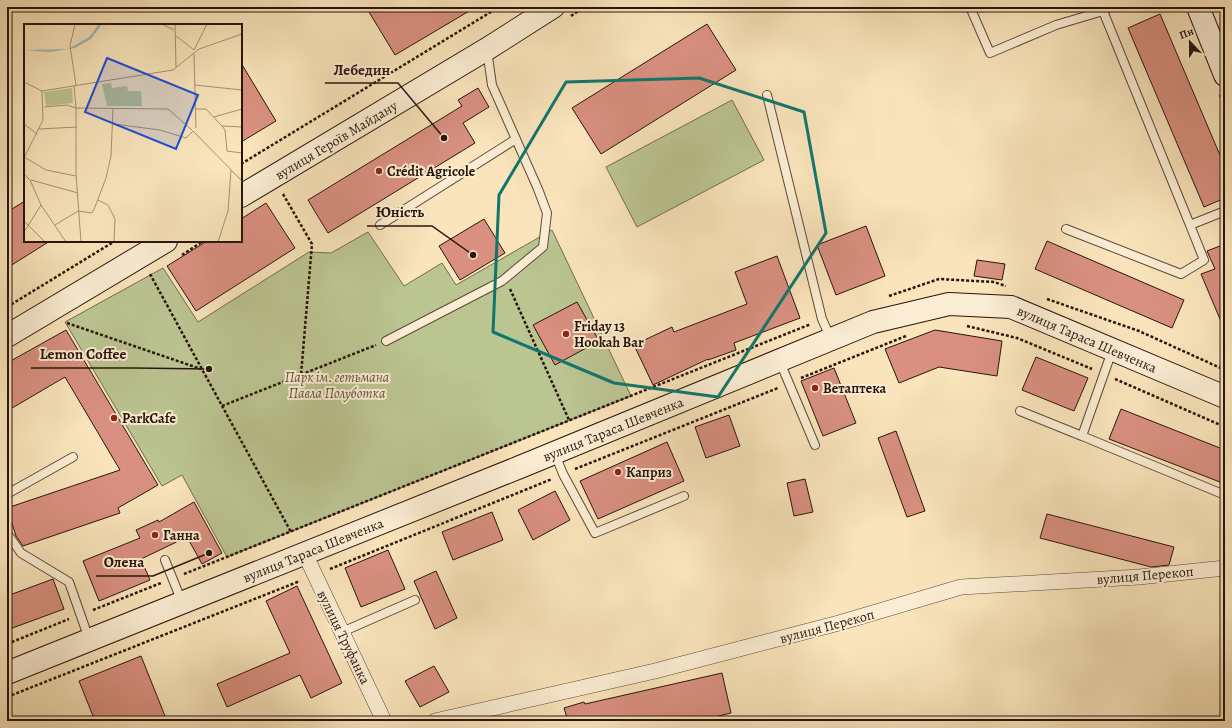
<svg xmlns="http://www.w3.org/2000/svg" width="1232" height="728" viewBox="0 0 1232 728" font-family="Alegreya,serif">
<rect width="100%" height="100%" fill="#f9e4bb"/>
<filter id="stains"><feTurbulence type="fractalNoise" baseFrequency=".005" numOctaves="4"/><feColorMatrix values="0 0 0 0 .2 0 0 0 0 .09 0 0 0 0 .02 0 0 0 .5 -.17"/></filter>
<radialGradient id="worn" r=".72"><stop offset=".6" stop-color="#630" stop-opacity="0"/><stop offset="1" stop-color="#630" stop-opacity=".3"/></radialGradient>
<path fill="#bbc592" stroke="#726c4e" d="M732,100L764,160L637,227L606,167Z
M552,230L631,396L227,557L182,475L162,486L65,322L163,268L198,322L309,252L331,253L368,232L404,286L442,263L456,285Z"/>
<path fill="#d99080" stroke="#29140a" d="M366,7H476L395,55Z
M1160,14L1225,167V198L1204,207L1128,28Z
M707,24L736,70L601,154L572,108Z
M241,63L276,121L241,142Z
M478,88L489,107L463,123L475,143L328,233L308,200L462,106L458,100Z
M25,201V241H50L7,268V212Z
M266,203L295,248L196,311L167,266L207,241H241V219Z
M484,219L505,253L460,280L439,246Z
M866,226L885,276L836,295L817,245Z
M1047,241L1184,300L1172,328L1035,269Z
M1225,244V331L1201,274L1215,269L1207,251Z
M777,256L800,318L734,343L736,350L708,360V359L653,385L634,345L672,327L674,332L747,304L735,272Z
M977,260L1005,264L1002,280L974,276Z
M577,302L599,341L555,365L533,325Z
M66,330L158,485L118,508L120,513L23,546L16,536L7,508L120,470L65,377L7,411V363Z
M935,330L1002,341L997,376L939,367L899,383L885,349Z
M1036,357L1088,378L1074,411L1022,390Z
M834,368L856,423L823,436L801,381Z
M1121,409L1225,450V484L1109,439Z
M729,415L740,446L706,458L695,427Z
M896,431L925,511L907,517L878,438Z
M667,442L684,481L598,519L580,481Z
M805,479L813,512L794,516L787,483Z
M555,491L570,520L533,540L518,510Z
M194,502L222,553L202,564L187,537L141,559L150,580L99,601L83,561L140,538L136,530L158,520L159,522Z
M492,512L503,540L453,560L442,532Z
M1047,514L1174,547L1169,565L1151,567L1040,538Z
M388,550L405,589L361,607L345,568Z
M436,571L457,618L435,629L414,581Z
M53,579L64,609L7,630V596Z
M297,586L342,683L311,698L300,675L227,707L217,684L290,653L266,601Z
M141,656L167,721H95L79,681Z
M434,666L449,692L420,707L405,681Z
M722,673L731,713L698,721H568L564,708L584,702L585,704Z"/>
<g fill="none" stroke-linecap="round" stroke-linejoin="round">
<defs>
<path id="lane" d="M970,7L990,53L1056,25L1103,11L1110,7
M1103,11L1190,225
M767,95L822,319L831,339
M380,225L516,139
M1066,229L1181,274L1204,260L1190,225L1225,211
M386,341L502,281L543,247L547,213L538,189L492,85L487,50
M780,362L815,445
M1020,411L1082,436L1112,351
M1082,436L1225,495
M555,454L563,474L595,533L684,496
M7,494L73,457
M7,533L21,553L69,582L89,639
M165,560L182,602
M342,632L415,600"/>
<path id="street" d="M305,554L384,721
M435,721L655,671L839,623L961,587L1139,577L1225,568"/>
<path id="secondary" d="M1198,7L1225,75
M241,196L487,49L553,7
M7,336L166,241
M7,673L520,467L873,322L949,304L1011,307L1225,397"/>
</defs>
<use href="#lane" stroke="#5d4836" stroke-width="10"/>
<use href="#street" stroke="#5d4836" stroke-width="16"/>
<use href="#secondary" stroke="#29140a" stroke-width="24"/>
<path stroke="#29140a" stroke-width="2.5" stroke-dasharray="3 2" stroke-linecap="butt" d="M571,16L584,7
M1220,95L1225,107
M241,164L499,7
M283,194L312,244L301,375
M182,255L203,241
M150,274L291,532
M510,289L569,420
M889,296L939,279L994,282L1006,286
M1047,299L1139,331L1225,370
M7,307L115,241
M67,323L201,369
M967,326L1017,338L1092,369
M801,378L906,336
M1115,379L1225,427
M222,406L376,345
M575,469L778,388
M330,569L552,479
M184,574L811,324
M93,610L161,583
M7,644L69,619
M7,697L300,581"/>
<use href="#lane" stroke="#fbedd3" stroke-width="8"/>
<use href="#street" stroke="#fbedd3" stroke-width="15"/>
<use href="#secondary" stroke="#fbedd3" stroke-width="22"/>
</g>
<path fill="none" stroke="#0f766e" stroke-width="3" stroke-linejoin="round" d="M699,78L804,112L826,233L718,397L614,383L493,332L499,195L566,82Z"/>
<g fill="#8f2418" stroke="#fbedd3" stroke-width="1.5">
<circle cx="379" cy="171" r="4"/>
<circle cx="566" cy="334" r="4"/>
<circle cx="815" cy="388" r="4"/>
<circle cx="114" cy="418" r="4"/>
<circle cx="618" cy="472" r="4"/>
<circle cx="155" cy="535" r="4"/>
</g>
<g text-anchor="middle" stroke-width="4" stroke-linejoin="round" paint-order="stroke">
<g font-size="14" fill="#29140a" stroke="#fbedd3">
<text transform="translate(336 140) rotate(-31)" y="5">вулиця Героїв Майдану</text>
<text transform="translate(1087 339) rotate(23)" y="5">вулиця Тараса Шевченка</text>
<text transform="translate(613 429) rotate(-22)" y="5">вулиця Тараса Шевченка</text>
<text transform="translate(313 550) rotate(-22)" y="5">вулиця Тараса Шевченка</text>
<text transform="translate(1145 575) rotate(-5)" y="5">вулиця Перекоп</text>
<text transform="translate(827 626) rotate(-15)" y="5">вулиця Перекоп</text>
<text transform="translate(344 637) rotate(64)" y="5">вулиця Труфанка</text>
</g>
<g font-size="14" font-weight="bold" fill="#29140a" stroke="#fbedd3" text-anchor="start">
<text x="387" y="176">Crédit Agricole</text>
<text x="574" y="331">Friday 13<tspan x="574" dy="16">Hookah Bar</tspan></text>
<text x="823" y="393">Ветаптека</text>
<text x="122" y="423">ParkCafe</text>
<text x="626" y="477">Каприз</text>
<text x="163" y="540">Ганна</text>
</g>
<g font-size="14" font-style="italic" fill="#5c523a" stroke="#fbedd3">
<text x="337" y="382">Парк ім. гетьмана<tspan x="337" dy="16">Павла Полуботка</tspan></text>
</g>
</g>
<g transform="translate(24 24)">
<rect width="218" height="218" fill="#f9e4bb"/>
<path d="M87,59L88,64L103,62L104,67H117L118,82H83L78,60ZM48,64L49,79L22,82L20,68Z" fill="#bbc592"/>
<path d="M75,0H78L67,15L51,24L26,28L0,26L44,25L65,13Z" fill="#a1bcb9"/>
<path fill="none" stroke="#a69174" stroke-width="1" d="M51,0L46,22L52,61M138,0L150,6M151,0L152,43M151,11L170,26M170,26L183,0M170,30L172,104M0,58L18,67M171,61L218,66M50,62L52,84M18,67L149,46L175,25L218,10M20,83L43,81L52,84L144,85L168,106M52,84V150L57,218M171,85H182L198,102L201,106L203,127L218,129M190,93L218,85M0,100L13,110M90,100L136,106L162,114L169,107M198,102L218,103M15,105L53,103M169,107L218,157M0,133L22,146L52,152M0,134L19,96L18,67M0,150L6,156L17,181L42,218M7,156L54,169M74,176L84,181L91,195L90,218M0,197L21,218M31,201L54,187L68,189L71,183L82,154L87,132L89,84M0,208L17,181M194,218L204,187L207,146"/>
<path fill="#1d4ed8" fill-opacity="0.15" stroke="#1d4ed8" stroke-width="2" d="M83,34L174,71L152,125L61,88Z"/>
<rect width="218" height="218" fill="none" stroke="#29140a" stroke-width="2"/>
</g>
<path fill="none" stroke="#29140a" stroke-width="1.5" d="M444 138L398 83H325M473 255L432 226H367M209 369L134 368H31M209 553L153 576H96"/>
<g fill="#29140a" stroke="#fbedd3" stroke-width="1.5">
<circle cx="444" cy="138" r="4"/>
<circle cx="473" cy="255" r="4"/>
<circle cx="209" cy="369" r="4"/>
<circle cx="209" cy="553" r="4"/>
</g>
<g font-size="15" text-anchor="middle" font-weight="bold" fill="#29140a" stroke="#fbedd3" stroke-width="4" stroke-linejoin="round" paint-order="stroke">
<text x="362" y="75">Лебедин</text>
<text x="400" y="217">Юність</text>
<text x="83" y="359">Lemon Coffee</text>
<text x="124" y="567">Олена</text>
</g>
<rect width="1232" height="728" fill="none" stroke="#f9e4bb" stroke-width="24"/>
<rect x="8" y="8" width="1216" height="712" fill="none" stroke="#29140a" stroke-width="2"/>
<rect x="12" y="12" width="1208" height="704" fill="none" stroke="#29140a"/>
<g transform="translate(1190 42) rotate(338)" stroke="#fbedd3" stroke-width="3" paint-order="stroke">
<path d="M0-3L7 15L0 10L-7 15Z" fill="#29140a"/>
<text y="-6" font-size="11" font-weight="bold" text-anchor="middle" fill="#29140a">Пн</text>
</g>
<rect width="100%" height="100%" filter="url(#stains)"/>
<rect width="100%" height="100%" fill="url(#worn)"/>
</svg>
